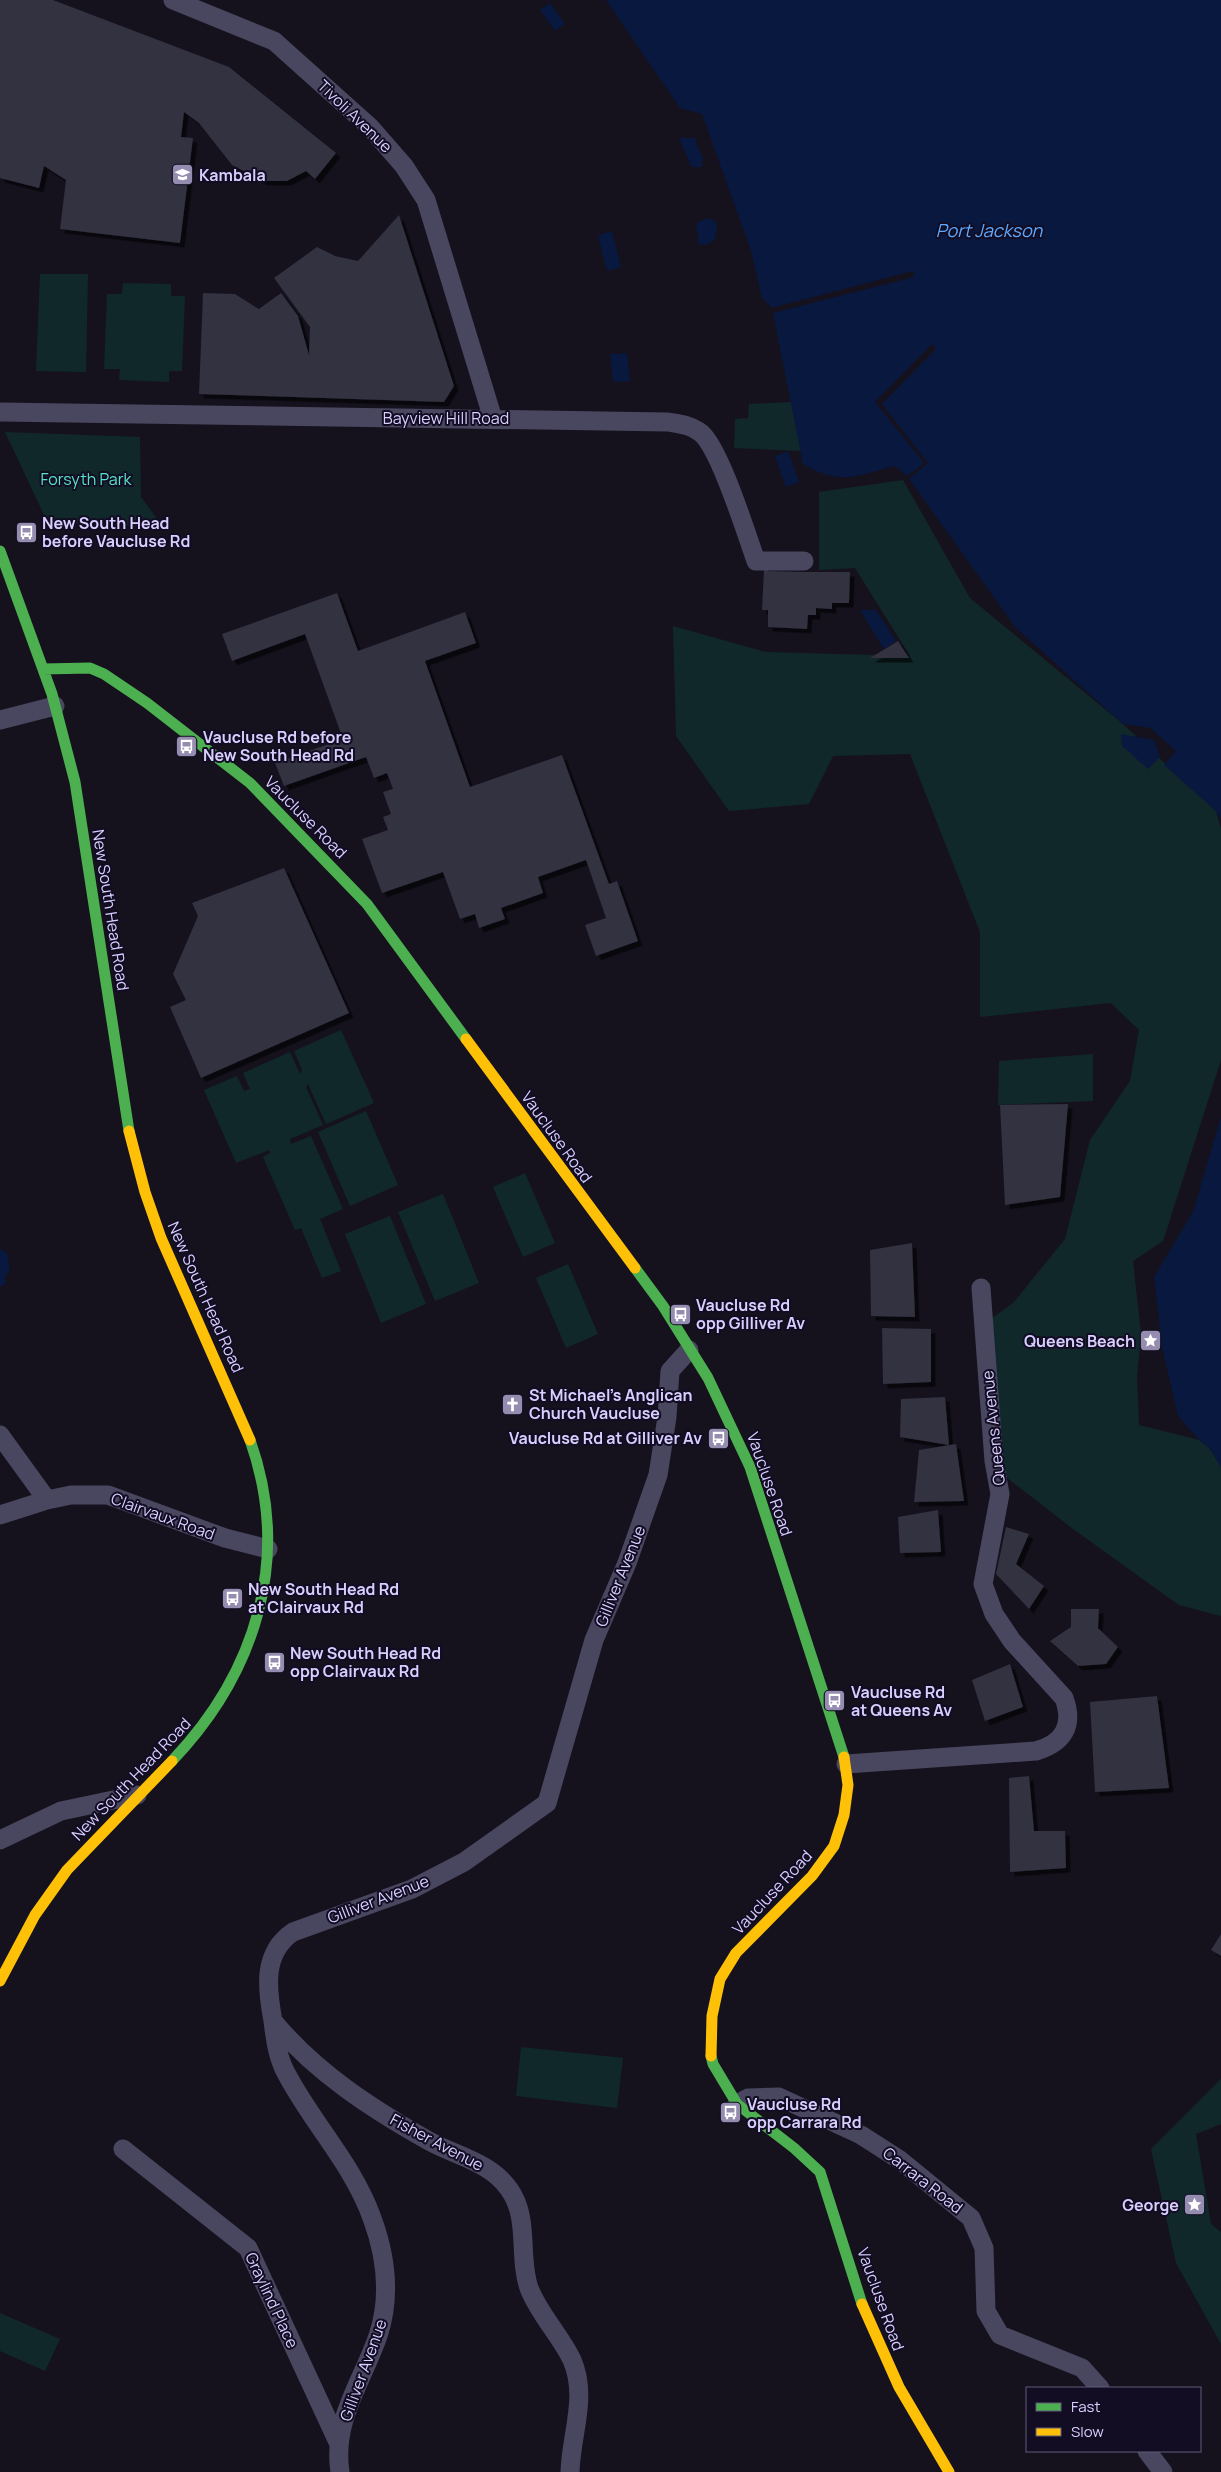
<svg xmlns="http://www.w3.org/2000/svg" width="1221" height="2472" viewBox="0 0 1221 2472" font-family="Manrope,sans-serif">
<defs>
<filter id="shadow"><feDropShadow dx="4.5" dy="4.5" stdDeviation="0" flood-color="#0009"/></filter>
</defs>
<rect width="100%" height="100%" fill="#15121e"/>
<path fill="#11282b" d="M40,274H88L86,372L36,371Z
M123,283L171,284V296H185L182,371H169V382L119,380L120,369H104L107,294H122Z
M792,402L802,451L734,448L735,419L748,418L749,404Z
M5,432L140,437L141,497L164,528L47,521Z
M903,480L970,598L1123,724L1216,811L1221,829V1060L1163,1241L1133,1261L1141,1334L1137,1376L1139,1425L1199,1440L1210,1449L1221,1467V1616L1179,1605L1073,1529L1002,1474L991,1319L1014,1302L1065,1239L1090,1140L1130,1081L1139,1030L1111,1003L980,1017V932L910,754L833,756L809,804L729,811L676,736L673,626L766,652L910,656L855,568L819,570V492Z
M341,1030L374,1103L326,1124L308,1084L306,1087L323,1125L290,1139L291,1144L311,1136L343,1209L320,1219L341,1271L322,1278L301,1228L295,1230L263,1157L270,1153L269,1150L236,1163L204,1090L237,1076L244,1091L250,1089L243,1073L290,1052L300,1074L302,1070L294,1051Z
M1093,1054V1101L998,1105L999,1061Z
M366,1111L398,1185L350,1206L318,1132Z
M525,1173L555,1243L523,1257L493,1187Z
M443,1194L479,1283L435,1301L398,1212Z
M390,1216L426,1304L381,1323L345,1234Z
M568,1264L598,1334L566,1348L536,1278Z
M521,2047L623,2058L617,2108L516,2096Z
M1221,2079V2124L1196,2134L1211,2224L1221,2232V2344L1176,2263L1151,2149Z
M0,2313L60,2339L45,2371L0,2351Z"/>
<path fill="#09183e" d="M606,0H1221V819L1216,811L1164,765L1176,751L1150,728L1123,724L1016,628L907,476L895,466C856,476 840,486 803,464L772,308L762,298L751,251L702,114L680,108Z
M550,3L565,24L555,31L540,10Z
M679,138H695L698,148L703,157L702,167H692L690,164Z
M706,218L715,221L717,227L715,239L708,244L699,245L696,224Z
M612,231L621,267L607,271L598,235Z
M627,353L630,381L613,382L610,354Z
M788,451L799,482L786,487L775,456Z
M860,610H876L896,641L884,649Z
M1121,734L1154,740L1160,757L1148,769L1122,746Z
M1221,1117V1467L1210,1449L1199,1440L1178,1416L1162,1348L1154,1277L1193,1212Z
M0,1249L7,1253L10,1271L5,1276L6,1283L0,1287Z"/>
<path fill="#15121e" d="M913,271L914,277L773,313L771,308Z
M932,344L936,349L882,404L928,463L909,479L907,476L924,463L875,402Z"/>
<path fill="#333040" filter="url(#shadow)" d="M0,0H53L229,67L336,153L315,179L306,171L287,181H263L232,165L199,123L184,112L181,137L193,138L180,243L60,229L66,180L44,166L39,188L0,178Z
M399,215L454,386L444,402L199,394L203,293L235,294L259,309L281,293L298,316L309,355L310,327L274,278L317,247L335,256L358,261Z
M764,569H768V571L804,572H850L849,603H832V609L816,608V615H808L807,629L768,627V610H762Z
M337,593L358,651L465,612L476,643L425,661L470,787L562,755L609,884L617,881L638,941L596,956L585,925L606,918L586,860L538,877L543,893L501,908L505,919L479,928L475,914L460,919L443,872L382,893L362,839L388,830L383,817L391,814L383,792L393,789L387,773L374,778L366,757L284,786L275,763L343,739L305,634L232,661L222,634Z
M898,641L909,658H870Z
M284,868L349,1013L201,1078L170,1007L186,1000L173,974L198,916L192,903Z
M1068,1104L1060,1197L1005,1205L1000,1105Z
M912,1243L915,1317L871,1316L870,1250Z
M882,1328L931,1329V1382L883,1384Z
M945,1397L949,1445L900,1437L901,1399Z
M956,1444L964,1501L914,1502L919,1450Z
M938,1510L941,1552L900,1553L898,1517Z
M1006,1527L1029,1534L1016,1564L1044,1586L1029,1609L996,1574Z
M1071,1609H1099L1098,1628L1118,1647L1106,1664L1078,1666L1050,1641L1071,1627Z
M1010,1664L1023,1707L985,1721L972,1680Z
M1157,1696L1169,1788L1095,1792L1090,1702Z
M1029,1776L1034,1831H1065L1066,1868L1010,1872L1009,1778Z
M1221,1934V1956L1211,1950Z"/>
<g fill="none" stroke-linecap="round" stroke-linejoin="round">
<path stroke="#49465f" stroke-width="19" d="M173,0L274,41L370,127L404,166L426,200L493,419
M0,412L668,422C680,424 691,425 701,433C720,449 746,533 756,561H804
M0,720L55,706
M0,1435L47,1500
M0,1515L47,1500L71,1495H108L225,1538L268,1549
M846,1764L1036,1751C1064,1743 1074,1725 1064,1698L1012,1641L994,1614L983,1584L1000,1494L994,1461L981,1288
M0,1840L61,1811L137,1795
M273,2021C315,2072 372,2109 429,2141C456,2156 490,2162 509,2189C530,2218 518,2256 529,2288C539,2314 560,2335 572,2360C588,2397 571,2434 570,2472
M737,2104L748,2098L779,2097L861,2135L900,2160L971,2218L984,2248L986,2311L1000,2335L1082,2368L1100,2388
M123,2149L248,2248L338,2442
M1147,2451L1163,2472
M340,2472C332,2421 362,2382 378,2336C391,2297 386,2256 372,2218C352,2162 310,2121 284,2069C277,2054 275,2037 273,2021C267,1989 262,1953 293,1932L412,1889L464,1862L547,1803L594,1640L627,1563L658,1475L667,1417L670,1371L689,1350"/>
<path stroke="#4caf50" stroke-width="11" d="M0,551L52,694L75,782L129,1131
M43,669L90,668L104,674L147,703L250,783L367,904L466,1039
M635,1268L663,1306L708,1378L750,1467L844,1757
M172,1761C256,1673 292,1558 250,1440
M711,2056L713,2064L737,2104L794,2148L820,2172L862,2304"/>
<path stroke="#ffc107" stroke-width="11" d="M466,1039L635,1268
M129,1131L145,1192L161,1238L250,1440
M0,1981L35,1915L67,1870L172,1761
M711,2056L712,2016L720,1979L736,1953L812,1876L834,1846L844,1815L848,1785L844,1757
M862,2304L899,2387L949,2472"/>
</g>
<defs>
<symbol id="school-square" viewBox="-11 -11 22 22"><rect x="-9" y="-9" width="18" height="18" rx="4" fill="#948db0" stroke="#120d23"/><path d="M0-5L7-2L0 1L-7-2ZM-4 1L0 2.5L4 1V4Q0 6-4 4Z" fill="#fff"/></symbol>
<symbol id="bus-square" viewBox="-11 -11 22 22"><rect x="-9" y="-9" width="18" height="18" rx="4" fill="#948db0" stroke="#120d23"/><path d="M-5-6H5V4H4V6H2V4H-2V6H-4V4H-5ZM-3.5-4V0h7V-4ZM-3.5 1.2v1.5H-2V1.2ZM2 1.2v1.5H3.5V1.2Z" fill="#fff"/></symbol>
<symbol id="sight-square" viewBox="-11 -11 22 22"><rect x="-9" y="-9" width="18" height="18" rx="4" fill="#948db0" stroke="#120d23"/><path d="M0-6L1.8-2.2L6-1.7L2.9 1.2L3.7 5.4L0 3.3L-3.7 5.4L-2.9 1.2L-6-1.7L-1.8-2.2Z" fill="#fff"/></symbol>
<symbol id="church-square" viewBox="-11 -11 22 22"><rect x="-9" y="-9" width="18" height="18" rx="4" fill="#948db0" stroke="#120d23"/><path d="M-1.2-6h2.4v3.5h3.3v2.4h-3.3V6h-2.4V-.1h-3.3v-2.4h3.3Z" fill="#fff"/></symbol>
</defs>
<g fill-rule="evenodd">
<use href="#school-square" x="170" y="162" width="25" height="25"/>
<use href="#bus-square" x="14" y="520" width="25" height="25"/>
<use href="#bus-square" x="174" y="734" width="25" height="25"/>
<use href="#bus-square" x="668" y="1302" width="25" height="25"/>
<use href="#sight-square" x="1138" y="1328" width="25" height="25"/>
<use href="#church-square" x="500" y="1392" width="25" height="25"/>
<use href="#bus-square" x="706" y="1426" width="25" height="25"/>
<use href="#bus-square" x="220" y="1586" width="25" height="25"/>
<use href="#bus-square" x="262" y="1650" width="25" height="25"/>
<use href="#bus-square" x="822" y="1688" width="25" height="25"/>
<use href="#bus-square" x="718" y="2100" width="25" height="25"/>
<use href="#sight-square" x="1182" y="2192" width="25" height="25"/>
</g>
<g text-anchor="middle" stroke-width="4" stroke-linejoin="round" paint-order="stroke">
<g font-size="16" fill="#d8cfff" stroke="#120d23">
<text transform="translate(355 116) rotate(44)" y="6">Tivoli Avenue</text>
<text x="446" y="424">Bayview Hill Road</text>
<text transform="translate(306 817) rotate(45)" y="6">Vaucluse Road</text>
<text transform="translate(111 910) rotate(81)" y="6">New South Head Road</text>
<text transform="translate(557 1137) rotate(54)" y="6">Vaucluse Road</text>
<text transform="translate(206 1297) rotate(66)" y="6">New South Head Road</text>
<text transform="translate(993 1428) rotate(-96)" y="6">Queens Avenue</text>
<text transform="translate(770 1484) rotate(71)" y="6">Vaucluse Road</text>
<text transform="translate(163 1516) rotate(20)" y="6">Clairvaux Road</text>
<text transform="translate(620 1576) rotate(-68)" y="6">Gilliver Avenue</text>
<text transform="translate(131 1779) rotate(-46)" y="6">New South Head Road</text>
<text transform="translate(772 1892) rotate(-47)" y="6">Vaucluse Road</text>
<text transform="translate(378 1899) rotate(-21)" y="6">Gilliver Avenue</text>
<text transform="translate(437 2142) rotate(28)" y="6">Fisher Avenue</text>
<text transform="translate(923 2180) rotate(38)" y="6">Carrara Road</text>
<text transform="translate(881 2299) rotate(70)" y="6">Vaucluse Road</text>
<text transform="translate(272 2300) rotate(65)" y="6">Graylind Place</text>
<text transform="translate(363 2370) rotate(-70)" y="6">Gilliver Avenue</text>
</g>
<g font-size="16" font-weight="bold" fill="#d8cfff" stroke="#120d23" text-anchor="start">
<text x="199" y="181">Kambala</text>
<text x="42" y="529">New South Head<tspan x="42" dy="18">before Vaucluse Rd</tspan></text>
<text x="203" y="743">Vaucluse Rd before<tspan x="203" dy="18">New South Head Rd</tspan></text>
<text x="696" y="1311">Vaucluse Rd<tspan x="696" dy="18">opp Gilliver Av</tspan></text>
<text x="1135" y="1347" text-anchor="end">Queens Beach</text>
<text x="529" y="1401">St Michael’s Anglican<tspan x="529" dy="18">Church Vaucluse</tspan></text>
<text x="702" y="1444" text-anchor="end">Vaucluse Rd at Gilliver Av</text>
<text x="248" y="1595">New South Head Rd<tspan x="248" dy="18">at Clairvaux Rd</tspan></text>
<text x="290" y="1659">New South Head Rd<tspan x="290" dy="18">opp Clairvaux Rd</tspan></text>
<text x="851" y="1698">Vaucluse Rd<tspan x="851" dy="18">at Queens Av</tspan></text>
<text x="747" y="2110">Vaucluse Rd<tspan x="747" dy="18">opp Carrara Rd</tspan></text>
<text x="1179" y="2211" text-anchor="end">George</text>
</g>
<g font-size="16" fill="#57e3ca" stroke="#120d23">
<text x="86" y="485">Forsyth Park</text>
</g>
<g font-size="18" font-style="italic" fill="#5da8ff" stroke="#120d23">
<text x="989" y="237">Port Jackson</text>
</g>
</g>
<rect x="1026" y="2387" width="175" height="65" fill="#120d23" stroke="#615b7b"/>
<rect x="1036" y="2403" width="25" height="8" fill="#4caf50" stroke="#615b7b"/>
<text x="1071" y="2412" font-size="15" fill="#d8cfff">Fast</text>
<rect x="1036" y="2428" width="25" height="8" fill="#ffc107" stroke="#615b7b"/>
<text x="1071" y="2437" font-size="15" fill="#d8cfff">Slow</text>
</svg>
